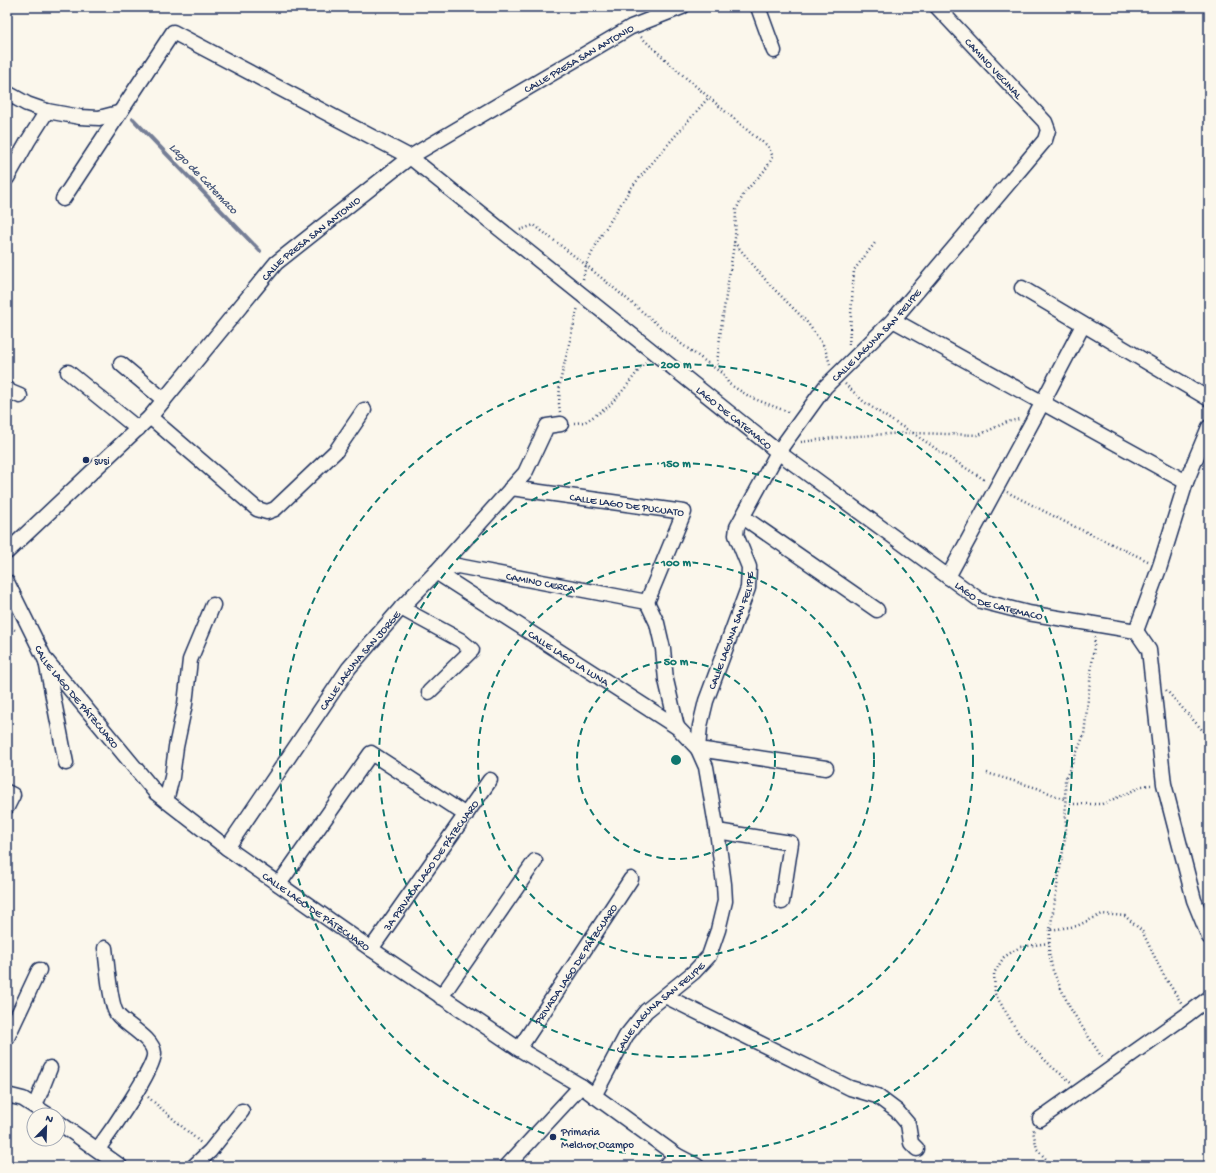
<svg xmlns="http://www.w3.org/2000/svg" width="1216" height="1173" viewBox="0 0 1216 1173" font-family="'Gochi Hand',sans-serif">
<rect width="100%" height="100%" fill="#fbf7ec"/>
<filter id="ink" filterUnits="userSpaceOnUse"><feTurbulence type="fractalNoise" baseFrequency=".025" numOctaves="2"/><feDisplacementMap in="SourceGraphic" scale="8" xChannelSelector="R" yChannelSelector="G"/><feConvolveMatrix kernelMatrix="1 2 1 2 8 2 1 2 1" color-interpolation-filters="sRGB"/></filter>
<g filter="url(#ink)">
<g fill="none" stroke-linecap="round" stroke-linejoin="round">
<path stroke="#747e96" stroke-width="4" d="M133,119L260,251"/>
<defs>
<g id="minor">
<path d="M758,7L774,51"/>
<path d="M7,93L27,104L47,111L80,117L99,118L118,113"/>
<path d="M7,178L28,141L47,111"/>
<path id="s1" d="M63,199L173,32L410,157L778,452L981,601L1028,613L1136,631L1149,650L1164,784L1194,900L1209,937"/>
<path d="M1022,288L1209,399"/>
<path d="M893,320L1186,482"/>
<path d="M121,364L164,400"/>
<path d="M68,372L138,429"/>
<path d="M7,388L8,391L20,396"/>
<path d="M150,417L257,509L267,512L275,509L336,451L364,410"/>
<path id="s2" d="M511,488L684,512L647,602L657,623L663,649L666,680L677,727"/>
<path d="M743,517L877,610"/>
<path id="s3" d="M7,552L150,417L276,263L410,157L631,27L682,7"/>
<path id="s4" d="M436,572L677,727L698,749L826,768"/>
<path id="s5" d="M436,572L458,566L647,602"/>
<path d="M948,577L1037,413L1083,325"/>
<path id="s6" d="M7,582L45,659L156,793L227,848L371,949L519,1049L581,1086L676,1155L697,1166"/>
<path d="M401,608L460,640L472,650L429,692"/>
<path d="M1136,631L1160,566L1186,482L1209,427"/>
<path d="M46,661L66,763"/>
<path d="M7,792L13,795L7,807"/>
<path d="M166,801L172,777L176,747L185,704L190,660L213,605"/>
<path d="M717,831L791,843L782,902"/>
<path id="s7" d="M227,848L349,668L401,608L436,572L525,473L547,426L561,424"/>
<path d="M279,884L371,753L466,815"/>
<path id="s8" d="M371,949L490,780"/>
<path d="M665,996L850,1088L877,1096L897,1111L908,1124L911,1143L917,1149"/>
<path d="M441,997L535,861"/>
<path d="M7,1038L39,970"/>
<path id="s9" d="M519,1049L631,879"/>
<path d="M7,1095L23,1099L48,1115"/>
<path id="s10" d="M594,1096L626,1036L646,1011L694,972L709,956L718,930L725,901L724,884L717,831L706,767L698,749L700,726L706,701L748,588L749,567L736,535L737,527L778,452L825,387L893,320L1045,140L1048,130L1045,122L937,7"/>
<path d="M35,1106L50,1068"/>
<path d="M1040,1119L1188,1014L1209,998"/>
<path d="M58,1122L120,1166"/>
<path d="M98,1149C109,1134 156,1067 154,1053C153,1038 125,1025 117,1014C110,1005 107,962 105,948"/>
<path d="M194,1166L210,1151L242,1111"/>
<path d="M507,1166L581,1086"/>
<path d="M666,1166L676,1155"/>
</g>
</defs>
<use href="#minor" stroke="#1b2f5e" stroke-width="17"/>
<path stroke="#1b2f5e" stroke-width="2.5" stroke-dasharray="1 3" stroke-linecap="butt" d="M641,37L678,71L753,135L768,146L773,157L765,170L744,193L736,210L735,238L721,328L717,363L729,384L752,398L791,413
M520,230L534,225L586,265L680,343L723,374
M734,242L769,284L806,321L824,346L830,364
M583,279L586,265L599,239L631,188L657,157L709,97
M849,345L854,270L875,243
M845,384L864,402L894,422L913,433L942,453L985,480
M560,412L559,404L560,382L578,307
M574,423L585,422L608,407L625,388L645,362
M801,442L841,437L887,434L913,433L979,435L1007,422L1019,419
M1007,492L1069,524L1148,561
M7,626L15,630
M1095,637L1084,735L1065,780L1066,832L1050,930L1077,926L1102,914L1125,916L1142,931L1163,974L1182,1004
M1166,690L1206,734
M987,773L1037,788L1066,800
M1066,804H1102L1128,793L1142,786L1151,785
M1050,930L1049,953L1053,971L1070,1008L1103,1059
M1049,943L1020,947L1004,957L994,973L995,994L1019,1034L1052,1067L1071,1082
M148,1097L201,1143
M1034,1130L1033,1131L1037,1149L1052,1166"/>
<use href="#minor" stroke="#fbf7ec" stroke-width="14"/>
</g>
</g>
<g fill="none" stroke="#0f766e" stroke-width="2" stroke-dasharray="7 5">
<circle cx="676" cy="760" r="99"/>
<circle cx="676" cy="760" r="198"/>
<circle cx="676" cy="760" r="297"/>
<circle cx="676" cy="760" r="396"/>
</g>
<g fill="#1b2f5e" stroke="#fbf7ec" stroke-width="1.5">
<circle cx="86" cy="460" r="4"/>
<circle cx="553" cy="1137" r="4"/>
</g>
<g text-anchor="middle" stroke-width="4" stroke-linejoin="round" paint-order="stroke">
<g font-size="11" fill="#1b2f5e" stroke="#fbf7ec">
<text dy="4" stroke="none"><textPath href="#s3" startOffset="762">CALLE PRESA SAN ANTONIO</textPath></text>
<text transform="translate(994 68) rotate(47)" y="4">CAMINO VECINAL</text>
<text dy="4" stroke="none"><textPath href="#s3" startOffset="438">CALLE PRESA SAN ANTONIO</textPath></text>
<text dy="4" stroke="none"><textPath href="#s10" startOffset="868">CALLE LAGUNA SAN FELIPE</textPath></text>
<text dy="4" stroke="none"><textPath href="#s1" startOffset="884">LAGO DE CATEMACO</textPath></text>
<text dy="4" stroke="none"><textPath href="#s2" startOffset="117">CALLE LAGO DE PUCUATO</textPath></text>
<text dy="4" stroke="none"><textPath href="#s5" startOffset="107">CAMINO CERCA</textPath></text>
<text dy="4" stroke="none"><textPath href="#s1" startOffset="1208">LAGO DE CATEMACO</textPath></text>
<text dy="4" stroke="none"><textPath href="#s10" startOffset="520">CALLE LAGUNA SAN FELIPE</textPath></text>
<text dy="4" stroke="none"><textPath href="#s4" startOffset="158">CALLE LAGO LA LUNA</textPath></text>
<text dy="4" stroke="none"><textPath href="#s7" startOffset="230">CALLE LAGUNA SAN JORGE</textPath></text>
<text dy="4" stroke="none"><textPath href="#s6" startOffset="135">CALLE LAGO DE PÁTZCUARO</textPath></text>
<text dy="4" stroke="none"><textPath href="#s8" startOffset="103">3A PRIVADA LAGO DE PÁTZCUARO</textPath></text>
<text dy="4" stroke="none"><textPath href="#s6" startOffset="459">CALLE LAGO DE PÁTZCUARO</textPath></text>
<text dy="4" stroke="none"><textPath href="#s9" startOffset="102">PRIVADA LAGO DE PÁTZCUARO</textPath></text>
<text dy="4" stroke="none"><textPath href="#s10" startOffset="112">CALLE LAGUNA SAN FELIPE</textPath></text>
</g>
<g font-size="11" fill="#1b2f5e" stroke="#fbf7ec" text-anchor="start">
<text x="94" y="464">susi</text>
<text x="561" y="1135">Primaria<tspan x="561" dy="13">Melchor Ocampo</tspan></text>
</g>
<g font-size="12" font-style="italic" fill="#47577a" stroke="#fbf7ec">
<text transform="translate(204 178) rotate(46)" y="4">Lago de Catemaco</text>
</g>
</g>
<circle cx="676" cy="760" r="6" fill="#0f766e" stroke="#fbf7ec" stroke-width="2"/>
<g font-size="12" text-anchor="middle" font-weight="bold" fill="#0f766e" stroke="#fbf7ec" stroke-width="4" stroke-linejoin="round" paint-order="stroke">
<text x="676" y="368">200 m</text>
<text x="676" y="467">150 m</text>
<text x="676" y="566">100 m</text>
<text x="676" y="665">50 m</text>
</g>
<rect width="1216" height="1173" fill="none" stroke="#fbf7ec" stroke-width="24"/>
<rect x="12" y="12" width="1192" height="1149" fill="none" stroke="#1b2f5e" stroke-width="1.5" filter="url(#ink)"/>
<g transform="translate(46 1127) rotate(23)"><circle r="19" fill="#fbf7ec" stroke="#a1a7b3"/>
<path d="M0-3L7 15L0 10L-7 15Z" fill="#1b2f5e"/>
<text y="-6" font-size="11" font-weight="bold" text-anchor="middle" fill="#1b2f5e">N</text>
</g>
</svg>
